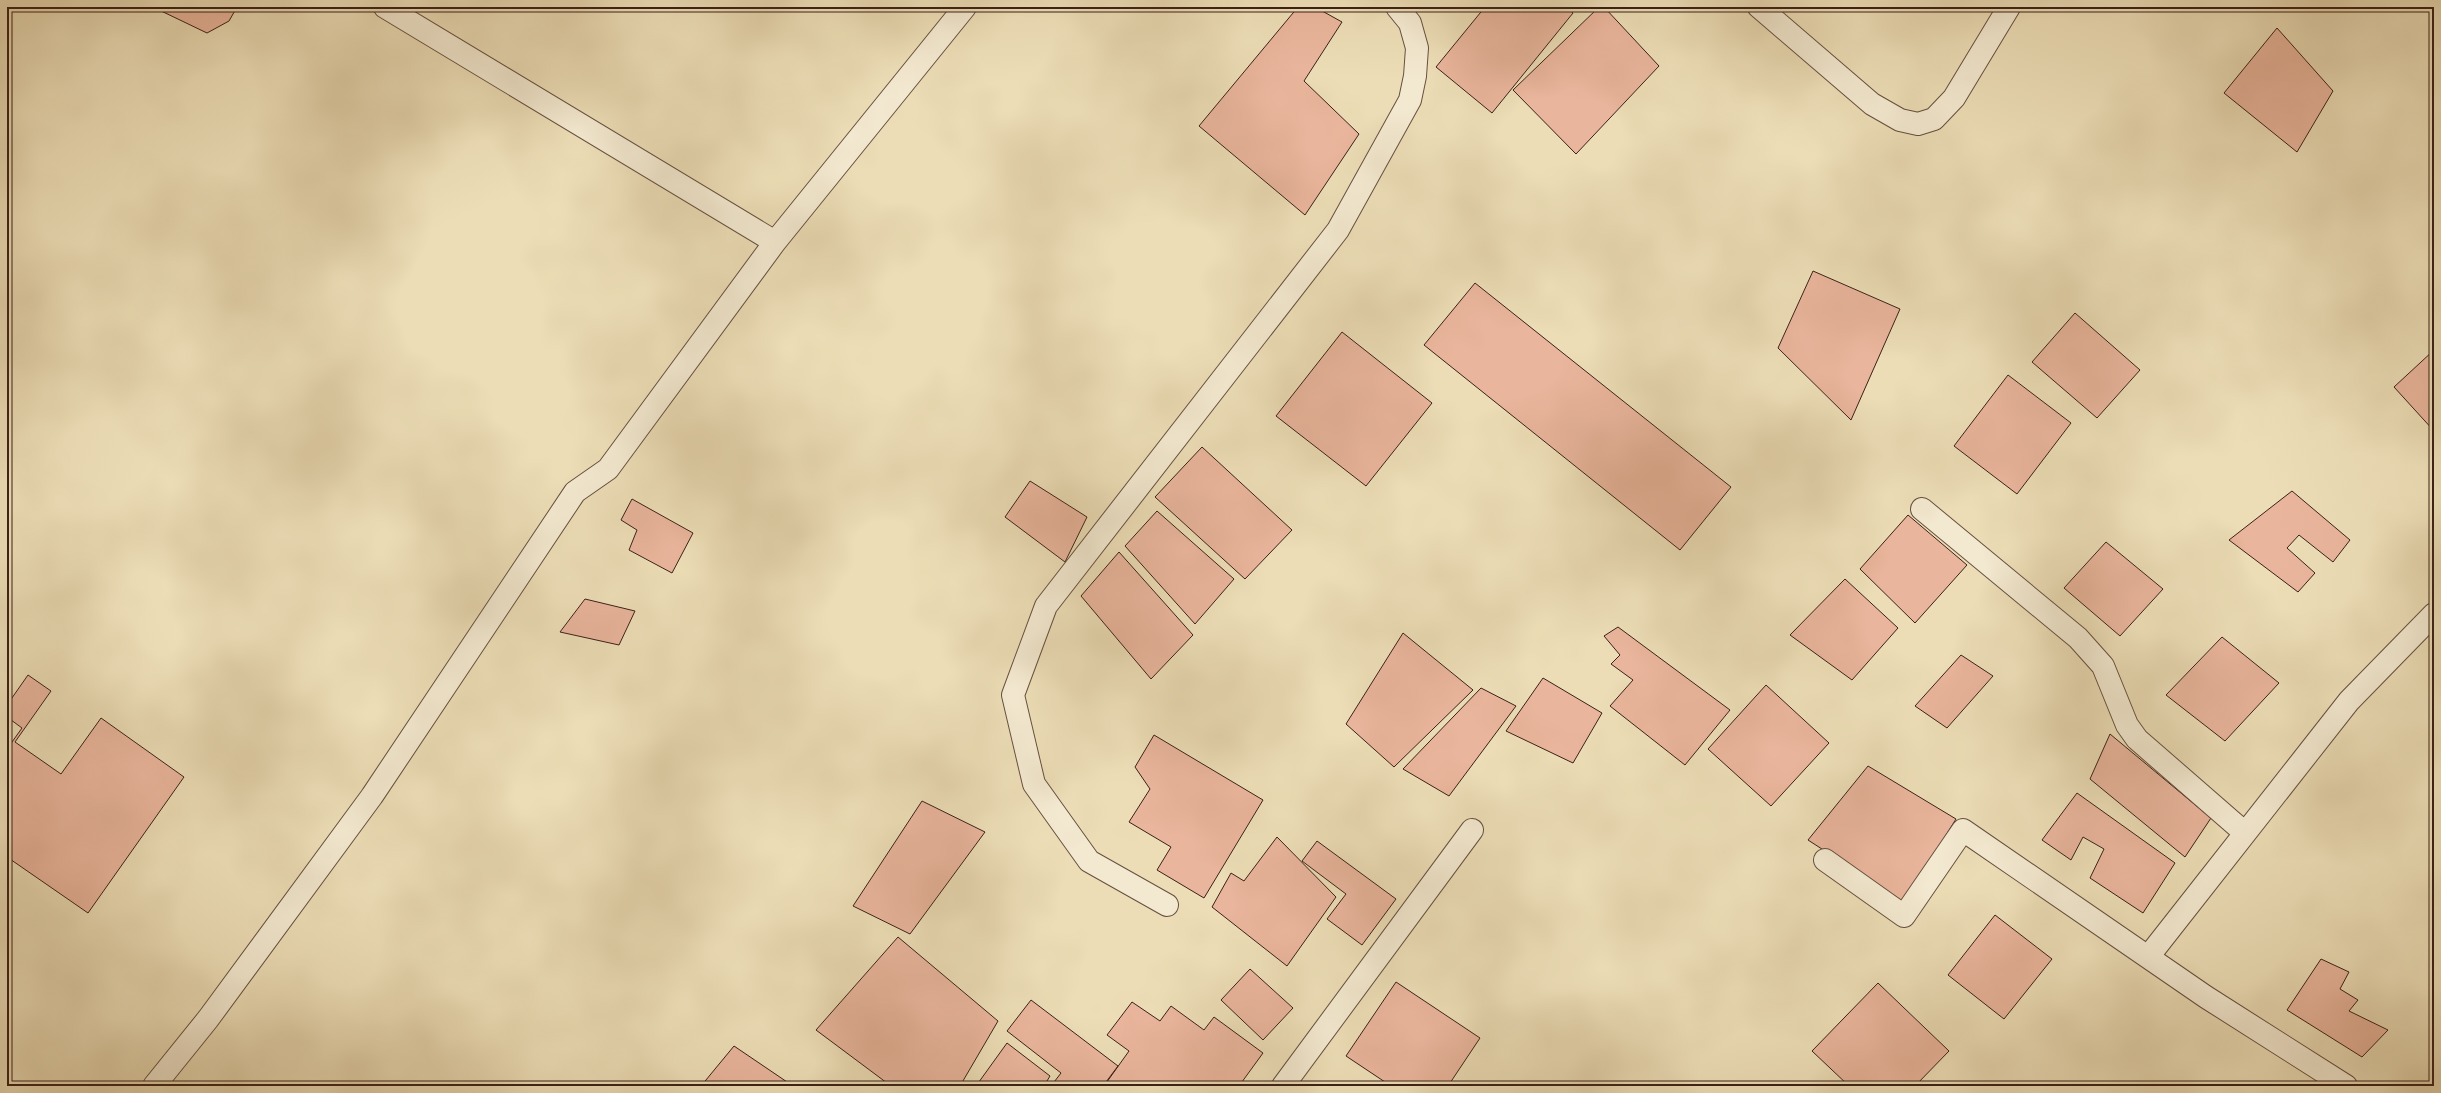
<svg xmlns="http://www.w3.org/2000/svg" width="2441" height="1093" viewBox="0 0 2441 1093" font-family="'EB Garamond',serif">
<rect width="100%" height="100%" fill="#ecddb6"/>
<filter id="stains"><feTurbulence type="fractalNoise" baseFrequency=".005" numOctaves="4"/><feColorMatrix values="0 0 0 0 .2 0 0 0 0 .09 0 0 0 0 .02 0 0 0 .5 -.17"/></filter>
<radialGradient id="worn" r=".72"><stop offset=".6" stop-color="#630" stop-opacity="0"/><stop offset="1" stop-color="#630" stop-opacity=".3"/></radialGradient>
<path fill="#e9b59c" stroke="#3b2117" d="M158,7H192L196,9L197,7H237L229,21L207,33L157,9Z
M1298,7H1315L1342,22L1304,81L1359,134L1305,215L1199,126Z
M1485,7H1528L1534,11L1537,7H1566L1573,13L1492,113L1436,67Z
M1599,7H1604L1659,66L1576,154L1513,90Z
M2277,28L2333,91L2297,152L2224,93Z
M1813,271L1900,309L1851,420L1778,348Z
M1475,283L1731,487L1680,550L1424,345Z
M2075,313L2140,370L2097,418L2032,362Z
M1342,332L1432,403L1366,486L1276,416Z
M2434,350V431L2394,387Z
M2008,375L2071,423L2017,494L1954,446Z
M1202,447L1292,530L1245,579L1155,497Z
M1030,481L1087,517L1065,562L1005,517Z
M2292,491L2350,540L2333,562L2299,535L2287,548L2315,573L2298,592L2229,540Z
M632,499L693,533L672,573L629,550L637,530L621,520Z
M1157,511L1234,579L1195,624L1125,546Z
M1908,515L1967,565L1915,623L1860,569Z
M2106,542L2163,589L2120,636L2064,588Z
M1119,552L1193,635L1151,679L1081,596Z
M1845,579L1898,628L1852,680L1790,635Z
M585,599L635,611L619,645L560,632Z
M1618,627L1730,710L1685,765L1610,706L1633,680L1611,664L1620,655L1604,636Z
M1403,633L1473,690L1394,767L1346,724Z
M2222,637L2279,683L2225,741L2166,695Z
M1961,655L1993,676L1947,728L1915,706Z
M28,675L51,691L15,742L61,774L101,718L184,777L88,913L7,857V749L22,728L7,717V705Z
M1543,678L1602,713L1573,763L1506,731Z
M1766,685L1829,743L1771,806L1708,749Z
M1481,688L1516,706L1449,796L1403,769Z
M2110,734L2211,818L2185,857L2090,779Z
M1154,735L1263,800L1204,898L1157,870L1171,847L1129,822L1150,789L1135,767Z
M1868,766L1956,819L1904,902L1808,840Z
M2077,793L2175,863L2143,913L2090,878L2104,849L2083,837L2071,860L2042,840Z
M922,801L985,832L910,934L853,906Z
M1277,837L1336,897L1287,966L1212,907L1231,873L1244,881Z
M1317,841L1396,899L1362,945L1327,919L1346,894L1302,861Z
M1995,915L2052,959L2004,1019L1948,975Z
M898,937L998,1021L960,1086H891L816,1030Z
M2321,959L2349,972L2340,989L2358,1000L2349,1011L2388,1030L2362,1057L2287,1010Z
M1250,969L1293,1008L1263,1040L1221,1000Z
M1396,982L1480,1038L1448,1086H1391L1346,1056Z
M1878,983L1949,1051L1915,1086H1849L1812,1051Z
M1031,1000L1118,1066L1103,1086H1051L1061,1073L1007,1031Z
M1132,1002L1160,1021L1171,1006L1204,1030L1214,1017L1263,1053L1239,1086H1104L1129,1051L1107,1035Z
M1007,1043L1050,1076L1044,1086H976Z
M734,1046L793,1086H701Z"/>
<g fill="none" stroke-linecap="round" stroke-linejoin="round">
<defs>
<path id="minor" d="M385,7L775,242
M1759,7L1872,104L1900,120L1918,124L1934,119L1954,98L2009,7
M1922,509L2078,638L2103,666L2127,725L2137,739L2245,833
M1825,860L1904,916L1963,830L2206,997L2346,1086
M1167,905L1089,861L1034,784L1013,695L1046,606L1338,230L1410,100L1415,76L1417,48L1410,23L1397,7
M2148,957L2349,701L2434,614
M154,1086L208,1019L372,796L575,492L608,469L775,242L965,7
M1283,1086L1472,830"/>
</defs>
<use href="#minor" stroke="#67503f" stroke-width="24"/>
<use href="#minor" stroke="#f3e9d0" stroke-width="22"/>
</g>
<rect width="2441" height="1093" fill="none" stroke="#ecddb6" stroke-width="24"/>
<rect x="8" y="8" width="2425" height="1077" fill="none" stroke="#3b2117" stroke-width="2"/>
<rect x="12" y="12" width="2417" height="1069" fill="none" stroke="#3b2117"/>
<rect width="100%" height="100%" filter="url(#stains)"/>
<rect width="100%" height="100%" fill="url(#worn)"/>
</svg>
